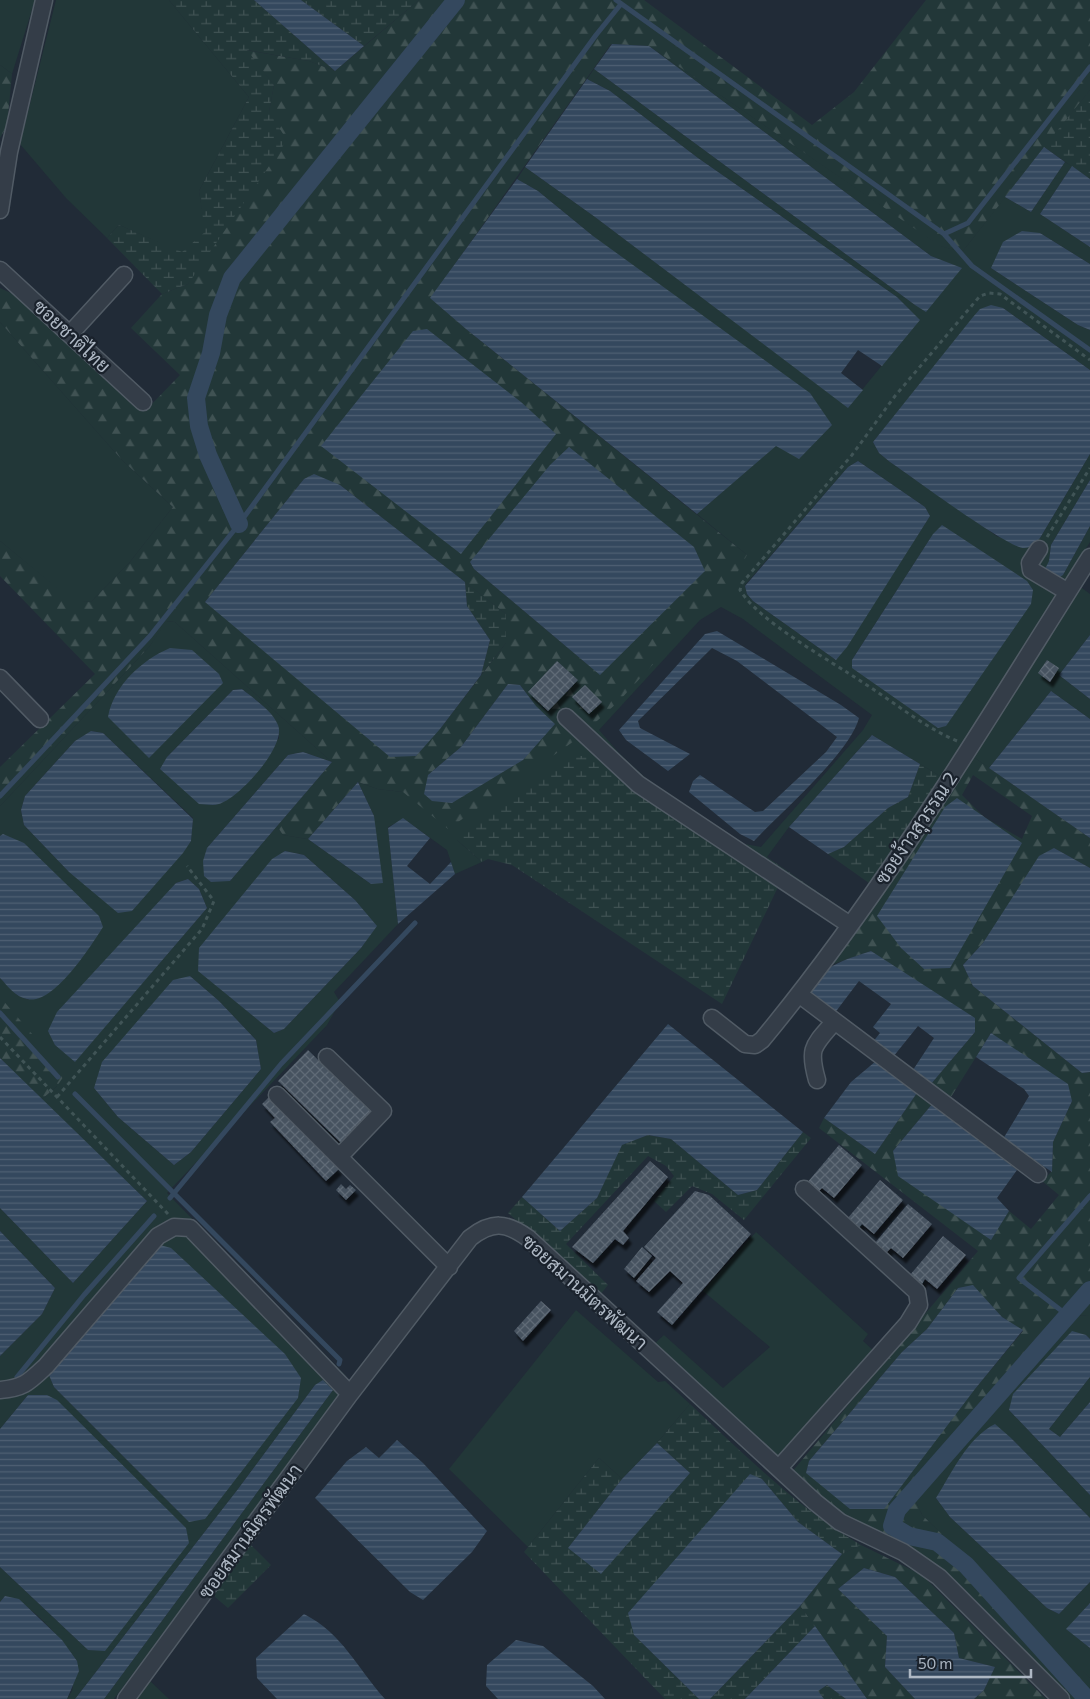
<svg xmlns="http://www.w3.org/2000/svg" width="1090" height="1699" viewBox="0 0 1090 1699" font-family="Commissioner,Sarabun,sans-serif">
<defs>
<pattern id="forest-firs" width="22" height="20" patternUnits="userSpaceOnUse" patternTransform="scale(1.25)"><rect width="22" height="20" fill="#223738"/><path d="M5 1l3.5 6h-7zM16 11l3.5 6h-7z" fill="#405253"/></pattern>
<pattern id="wetland-marsh" width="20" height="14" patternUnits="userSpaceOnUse" patternTransform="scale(1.25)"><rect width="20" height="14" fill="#223738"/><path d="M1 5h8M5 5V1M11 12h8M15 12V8" fill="none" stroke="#405253"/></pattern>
<pattern id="water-rules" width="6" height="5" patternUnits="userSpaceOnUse" patternTransform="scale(1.25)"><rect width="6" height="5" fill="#34485e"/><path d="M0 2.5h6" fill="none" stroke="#4f6073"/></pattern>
<pattern id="building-cross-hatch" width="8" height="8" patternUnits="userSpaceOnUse" patternTransform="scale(1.25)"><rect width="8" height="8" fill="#475361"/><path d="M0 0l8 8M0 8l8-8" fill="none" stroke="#5f6a76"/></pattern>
<filter id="shadow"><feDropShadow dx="3" dy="5.5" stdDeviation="1" flood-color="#0009"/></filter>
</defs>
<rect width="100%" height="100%" fill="#212b37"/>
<path fill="#223738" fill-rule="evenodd" d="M0,0H35L12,74L0,65Z
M56,0H169L249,97L199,191L206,232L182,253L119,225L107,238L66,198L20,144Z
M649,46L941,246L962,252L1005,197L1031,212L1065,162L1072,166L1040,214L1090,247V264L1040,233L991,268L1078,325L1090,330V370L1003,308L900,409L873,442L879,453L890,462L998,537L1040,538L1090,454V480L1051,545L1049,561L1063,575L1090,526V542L943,778L872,735L789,827L767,857L778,887L457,840L482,862L455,874L447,850L404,819L388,827L398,924L334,992L340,1002L327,1025L167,1193L346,1376L339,1397L114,1699H104L333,1390L315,1385L238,1489L75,1699H67L72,1691L77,1661C61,1639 32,1603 5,1596L0,1602V1567L88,1650L28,1395L0,1429V1356L42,1314L55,1288L0,1231V1208L73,1283L147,1201L41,1100L57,1086L0,998V978L17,995L29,1000L4,834L0,836V806L149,647L166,621L175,622L332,762L303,752L288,755L207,848L230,881L277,826L283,835L308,839L371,884L374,816L358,782L378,789L403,792L747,555L697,514L776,445L593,236L538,191L517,179L525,167L595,217L848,407L919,320L897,297L698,158L610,91L587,79L594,69L915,305L961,268L931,256ZM858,461L925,507L930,516L836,660L753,601L747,594L745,585L848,467ZM933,534L852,668V660ZM721,607L743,619L872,715L863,730L761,847L739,843L652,784L619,753L599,730L700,620ZM242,689C260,704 279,714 279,739L167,757L233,690ZM92,731L103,733L193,818L191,841L132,911L69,872L24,825L21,810L25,796L75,741ZM285,851L304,855L355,900L376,926L361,948L284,1029L274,1033L199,971ZM188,879L199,889L207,908L75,1061L55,1045L176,883ZM190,976L219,1001L256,1040L261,1069L191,1152L174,1165L118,1117L94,1088ZM48,1373L189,1522L54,1387Z
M0,322L122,460L173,507L130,562L91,602L72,601L0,541Z
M1079,586L1090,594V635L1059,675L1090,699V719L1051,691L989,768L972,756Z
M756,1232L868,1334L863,1341L874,1351L780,1459L651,1347L664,1335L723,1388L770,1347L703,1291Z
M576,1310L658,1382L665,1381L690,1404L657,1443L622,1479L599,1458L528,1547L449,1469Z
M1074,1315L1090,1316V1339L1086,1335L1009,1410L1090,1495V1518L1011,1438L936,1498L950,1517L1047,1608L1059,1614L1090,1582V1603L1067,1629L1090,1648V1678L922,1515L915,1500L935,1472Z
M1090,1377V1402L1060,1437L1049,1429Z
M150,1681L169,1699H137Z"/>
<path fill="url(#forest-firs)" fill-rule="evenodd" d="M419,0H644L812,125L854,92L926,0H1090V90L962,252L940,246L649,46L611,44L431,298L466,329L747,555L736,575L618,702L577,739L448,829L403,792L378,789L358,782L308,839L283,835L277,826L332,762L175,622L167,621L149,647L0,806V767L95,674L0,576V541L72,600L91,602L130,562L173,507L122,460L0,322V288L15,295L136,408L146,410L180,375L131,328L162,294L188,284L269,112L274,85L246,50L309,61L335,71ZM304,479L340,485L506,614V643L440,729L205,602ZM470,562L600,675L474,569ZM508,684L520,685L536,706L555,724L428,775L461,747Z
M0,65L12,74L7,126L0,138Z
M972,756L1090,838V868L1054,848L983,943L963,965L973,986L1082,1073L1090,1072V1316L1074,1315L935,1472L915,1500L922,1515L1078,1665L1090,1678V1699H1068L914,1549C868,1534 825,1506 791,1473L978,1251L819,1128L824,1118L875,1154L919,1090L933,1103L893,1151L991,1239L1009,1211L1031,1229L1059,1195L1042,1181L1052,1171L1053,1142L1072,1101L991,1033L951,1097L936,1093L931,1084L975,1032L871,951L833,964L881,888ZM973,775L1032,816L1022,839L984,817L962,795ZM957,798L969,808L924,969ZM973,1286L1002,1317L1023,1331L975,1389L806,1473L809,1461L902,1352L927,1329L958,1288Z
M0,997L66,1073L57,1086L41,1100L0,1058Z
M861,1545L922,1575L1046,1699H974L984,1690L995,1667L959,1658L954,1633L895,1577L864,1568L838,1589L887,1636L885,1667L915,1699H867L800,1606L842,1554Z"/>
<path fill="url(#wetland-marsh)" d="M169,0H254L335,71L309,61L247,50L274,85L269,112L287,140L188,284L162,294L107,238L119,225L182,252L205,232L199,191L249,97Z
M301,0H419L364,46Z
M1090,90V179L1044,147Z
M465,582L506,614V643L481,675L490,640L467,606Z
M577,756H596L777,886L767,857L841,908L832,921L778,887L722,1004L512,865L488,859L482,862L456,839Z
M920,764L943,778L869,883L828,854L844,847L888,808L908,797Z
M803,1132L811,1138L744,1220L712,1194L692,1186L666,1212L654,1201L674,1176L666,1166L648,1156L566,1244L608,1285L600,1295L508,1213L522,1197L560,1231L597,1198L621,1145L648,1135L671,1139L738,1195L757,1190Z
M690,1404C744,1454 797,1508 861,1545L842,1554L798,1522L762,1479L634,1635L699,1699H665L524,1552L599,1458L622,1479L568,1548L690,1473L657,1443Z
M249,1543L271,1565L228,1608L215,1597V1586Z
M800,1606L815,1626L745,1699H710Z
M827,1685L846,1699H824L817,1691Z"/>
<path fill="url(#water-rules)" d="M254,0H301L364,46L335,71Z
M612,44L649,46L931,256L962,268L926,312L915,305L594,69Z
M587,79L610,91L698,158L897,297L920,320L882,366L858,350L841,373L863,390L848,408L595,217L525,167Z
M1044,147L1065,162L1031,212L1005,197Z
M1072,166L1090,179V247L1040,214Z
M517,179L538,191L593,236L810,393L832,425L799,459L776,446L697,514L466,329L430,298Z
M1022,231L1040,233L1090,264V330L1078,325L991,268L1003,242Z
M991,305L1003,308L1090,370V454L1040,538C1036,543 1031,548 1024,548C1007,548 911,476 890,462L879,453L873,442L973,317L980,309Z
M427,329L521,402L556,434L461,554L321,446L413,331Z
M569,447L694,547L705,571L600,675L474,569L470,562L550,465Z
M858,461L925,507L930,516L847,647L836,660L753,601L747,594L745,586L848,467Z
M314,474L340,485L465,582L467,606L490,640L481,675L440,729L416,756L390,757L205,602L304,479Z
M1090,480V526L1063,575L1055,580L1044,571L1049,561L1051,545Z
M942,525L1027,581L1033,590L1031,604L946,726L938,728L852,668V660L933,534Z
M717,631L841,705L859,718C850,753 781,812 754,841L740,834L689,792L693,781L700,775L755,812L763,811L826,752L837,737L737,661L712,648L638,721L640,728L690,754L668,771L626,740L619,730L705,634Z
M1090,635V699L1059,675Z
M170,648L192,650L219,674L223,683L149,758L108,717C114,685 142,660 170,648Z
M508,684L520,685L536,706L555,724L523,760L452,803L432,801L424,794L428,775L461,747Z
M242,689C254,699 272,710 278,725C287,746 238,799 219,804C213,806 205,804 199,804L160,769L167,757L233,690Z
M1051,691L1090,719V838L989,768Z
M91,731L103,733L193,819L191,841L183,853L132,911L118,913L69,872L24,825L21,810L25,796L75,741Z
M872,735L920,764L908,797L888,808L844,847L828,854L789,827Z
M303,752L332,762L230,881L211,882L204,876L203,861L207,848L288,755Z
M358,782L374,816L383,883L371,884L308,839Z
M957,798L1022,843L950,968L924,969L901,948L877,916L945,807Z
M403,818L430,838L407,866L430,884L451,862L455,874L398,924L388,828Z
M3,834L24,843L99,916L103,927C91,946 53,1006 27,999C15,997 8,986 0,978V836Z
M1054,848L1090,868V1072L1082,1073L973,986L963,965L983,943L1039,856Z
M285,851L304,855L355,900L377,926L361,948L284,1029L274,1033L198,971L199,948L272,859Z
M188,879L199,889L207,908L75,1062L55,1045L48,1031L57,1012L176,883Z
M871,951L975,1018V1032L931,1084L911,1073L934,1038L918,1026L893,1057L872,1043L880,1033L873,1027L891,1004L859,981L834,1014L811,995C814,967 848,959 871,951Z
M190,976L219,1001L256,1040L261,1069L191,1152L174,1165L118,1117L94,1088L102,1062L173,980Z
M668,1024L803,1132L757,1190L738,1195L671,1139L648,1135L622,1145L597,1198L560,1231L522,1197Z
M991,1033L1068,1084L1072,1101L1053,1142L1052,1172L1003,1139L1029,1096L1024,1089L976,1057Z
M0,1058L147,1201L73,1283L0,1208Z
M876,1061L919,1090L875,1154L824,1118L851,1082Z
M933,1103L1017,1170L997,1198L1009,1211L991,1240L898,1176L893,1151Z
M0,1231L55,1288L42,1314L0,1356Z
M160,1245L171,1248L285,1354L301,1378L298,1398L205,1519L189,1522L54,1387L48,1373Z
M973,1285L1002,1317L1023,1330L975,1389L884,1509H850L806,1473L809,1461L902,1352L927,1329L958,1288Z
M1072,1331L1086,1335L1090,1339V1377L1049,1429L1060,1437L1090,1402V1495L1009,1410L1013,1394Z
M323,1380L333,1390L104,1699H75L238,1489L315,1385Z
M28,1395H47L57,1400L186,1528L189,1543L105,1651L88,1650L0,1567V1429Z
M995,1424L1011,1438L1090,1518V1582L1059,1614L1047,1608L950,1517L936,1498C952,1473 967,1438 995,1424Z
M397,1440L423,1463L487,1531L472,1552L423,1600L410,1592L315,1498L347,1461L366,1447L379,1458Z
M657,1443L690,1473L601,1574L568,1548L622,1479Z
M750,1474L762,1479L798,1522L842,1554L800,1606L710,1699H699L634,1635L628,1613Z
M864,1568L895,1577L954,1633L959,1658L995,1667L984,1690L974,1699H915L885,1667L887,1636L838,1589Z
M5,1596L19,1599L62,1640L77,1661L79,1671L67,1699H0V1602Z
M1090,1603V1648L1066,1629Z
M304,1614C343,1634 357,1668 385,1699H277L257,1678L256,1658Z
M815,1626L867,1699H846L827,1685L818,1691L824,1699H745Z
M516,1640L543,1646L593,1686L605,1699H498L486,1686L487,1665Z"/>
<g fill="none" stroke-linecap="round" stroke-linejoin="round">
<path stroke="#34485e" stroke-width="5" d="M616,0L944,234L968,223L1090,67
M944,234L972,266L1090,350
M0,796L150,636L239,524L596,35L621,4
M0,1013L58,1077
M75,1094L340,1360L339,1364
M170,1198L281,1064L415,923
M1067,1315L1019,1278L1090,1196
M17,1377L84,1295L154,1216"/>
<path stroke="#34485e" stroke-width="18" d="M239,524L208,455L199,426L196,398L211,353L218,315L232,278L456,0
M1087,1699L966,1565L937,1542L909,1536L892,1526L897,1510L1090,1290"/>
</g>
<path fill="url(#building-cross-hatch)" filter="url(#shadow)" d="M1047,660L1059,668L1050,682L1038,673Z
M557,661L578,680L548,711L528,692Z
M585,685L602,702L589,714L572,697Z
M308,1050L371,1112L341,1143L278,1081Z
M269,1097L339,1169L326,1181L270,1122L275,1118L262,1104Z
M839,1145L862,1165L834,1198L822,1188L817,1193L806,1184Z
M650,1161L668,1177L623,1231L629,1238L623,1245L615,1239L593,1263L572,1247Z
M880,1180L903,1200L874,1234L862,1224L858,1229L847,1219Z
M341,1184L346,1189L350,1185L356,1190L346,1200L336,1190Z
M695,1191L709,1195L751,1234L672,1325L657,1312L683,1283L670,1271L649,1292L636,1281L656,1258L644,1247Z
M908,1204L932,1224L903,1258L891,1248L887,1252L875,1243Z
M943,1236L966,1255L937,1289L925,1279L922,1284L910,1275Z
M642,1247L652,1256L634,1278L624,1269Z
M541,1301L551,1310L523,1341L514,1331Z"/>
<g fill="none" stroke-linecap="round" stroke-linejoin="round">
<defs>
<path id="minor" d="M0,210L9,152L44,0
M0,270L143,402
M70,334L124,275
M1039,549L1030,563L1031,570L1068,592
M0,678L40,719
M566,717L638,784L850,925
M800,995L1038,1174
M712,1018L745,1044L755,1045L762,1040C886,890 986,721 1090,557
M327,1057L383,1111L339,1157
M817,1080C808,1048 813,1046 834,1022
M277,1095L449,1267
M0,1390C24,1388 29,1382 46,1366L158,1236L174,1227L190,1228L350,1394
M779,1468L908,1323L919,1305L917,1292L804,1189
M126,1699L350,1394L470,1238C492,1221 506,1222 528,1238L815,1502L840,1522L903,1552L939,1577L1061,1699"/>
</defs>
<use href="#minor" stroke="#515b65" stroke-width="19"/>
<path stroke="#405456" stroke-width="3" stroke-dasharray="4 4" stroke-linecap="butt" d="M1047,537L1090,468
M957,741C922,726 894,702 862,682C831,661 758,621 740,590L742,583L852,455L895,396L980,296L989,293L1000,294L1090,360
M0,1037L168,1214
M57,1097L202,929L214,901L187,866"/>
<use href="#minor" stroke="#343d48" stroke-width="16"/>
</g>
<g text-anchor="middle" stroke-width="4.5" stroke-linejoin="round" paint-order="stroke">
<g font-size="19" fill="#aeb8c4" stroke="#1a222c">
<text transform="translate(72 336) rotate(43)" y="7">ซอยชาติไทย</text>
<text transform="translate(916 828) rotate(-56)" y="7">ซอยง้าวสุวรรณ 2</text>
<text transform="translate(585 1292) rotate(42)" y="7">ซอยสมานมิตรพัฒนา</text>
<text transform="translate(250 1531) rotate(-54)" y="7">ซอยสมานมิตรพัฒนา</text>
</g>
</g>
<path d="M910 1669v8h121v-8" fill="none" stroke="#aeb8c4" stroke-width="2.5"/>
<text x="918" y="1669" font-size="15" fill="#aeb8c4" stroke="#1a222c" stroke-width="4" paint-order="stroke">50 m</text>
</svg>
